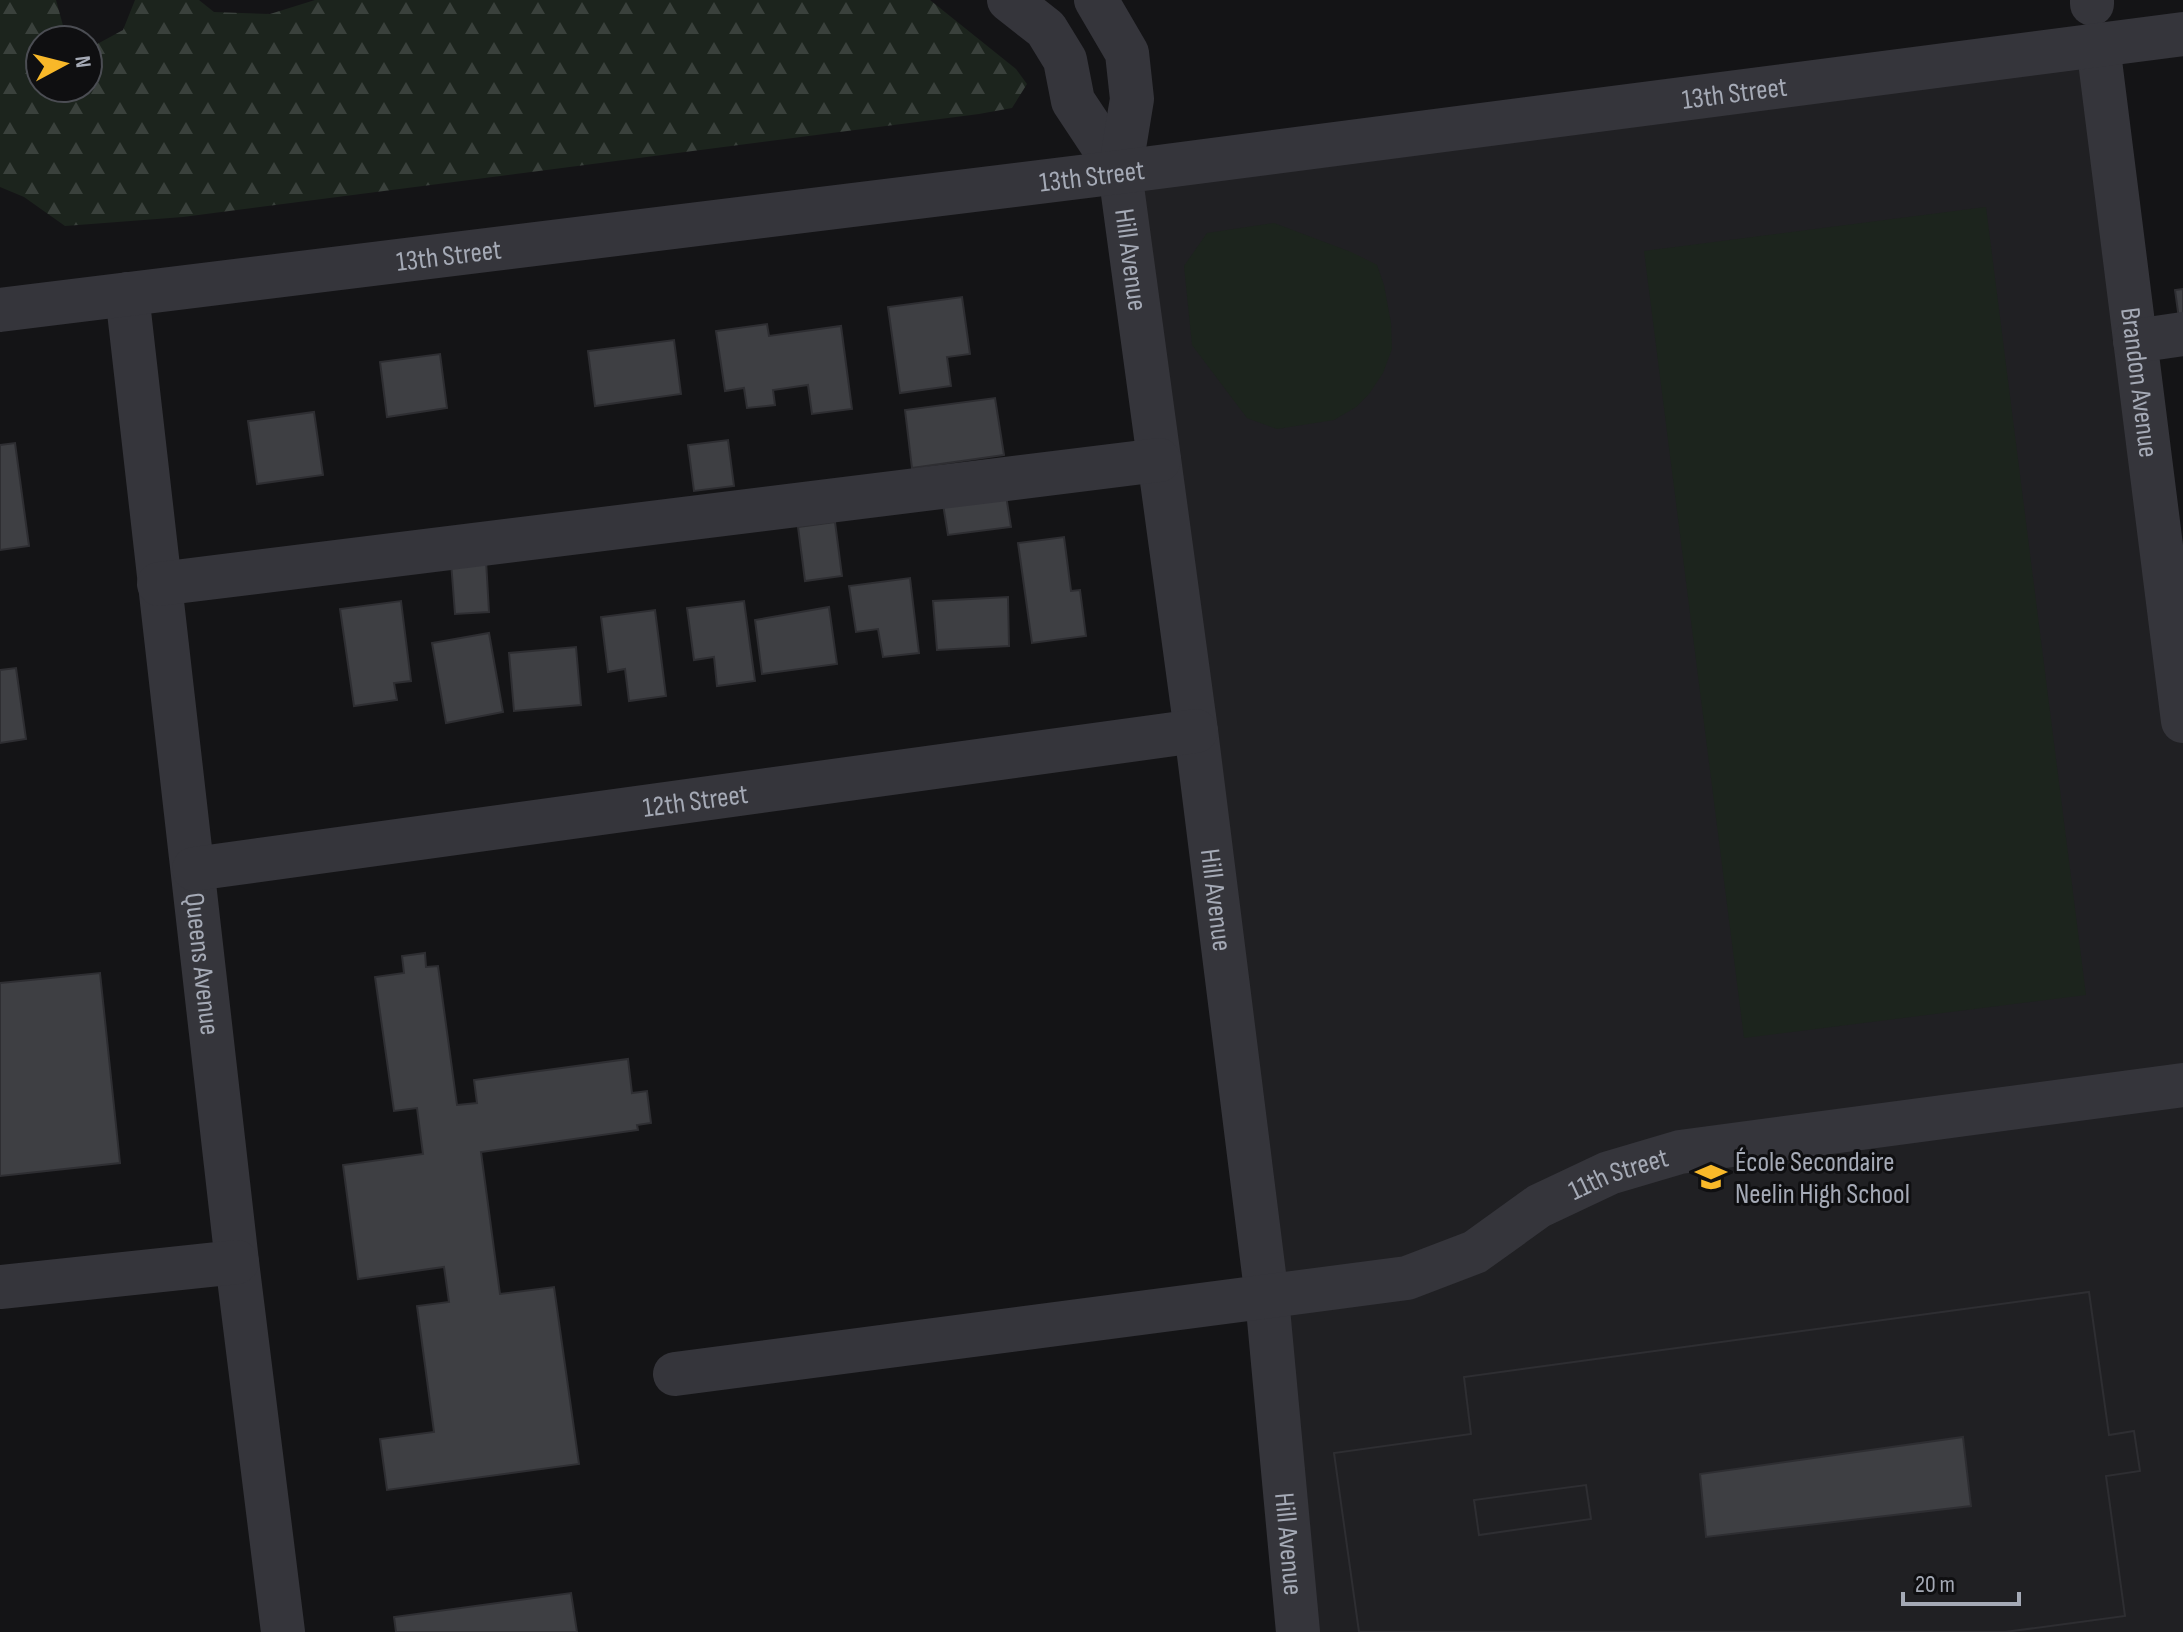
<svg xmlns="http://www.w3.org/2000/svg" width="2183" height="1632" viewBox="0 0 2183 1632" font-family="'Sofia Sans Condensed',sans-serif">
<defs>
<pattern id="forest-firs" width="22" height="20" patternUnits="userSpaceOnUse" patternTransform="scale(2)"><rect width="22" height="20" fill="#1c241d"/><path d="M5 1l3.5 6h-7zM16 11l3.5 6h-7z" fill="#3a413c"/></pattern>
</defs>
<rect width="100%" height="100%" fill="#141416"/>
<path fill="#202023" d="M2098,45L2183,721V1632H1292L1120,172Z"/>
<path fill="url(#forest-firs)" d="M0,0H56L67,40H40V88H88V49L123,30L135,0H199L214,12L270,14L315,0H930L1016,69L1027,84L1012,108L979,114L183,217L65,226L24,197L0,187Z"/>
<path fill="#1c241d" d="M1986,207L2086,995L1744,1038L1644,251Z
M1274,223L1351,252L1377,265L1384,285L1391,323L1392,349L1383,373L1369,394L1356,407L1334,420L1277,429L1247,418L1192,345L1184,266L1207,233Z"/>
<path fill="#3e3f43" stroke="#2e2e32" stroke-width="2" fill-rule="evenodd" d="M2183,289V318L2179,319L2175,290Z
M962,297L970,354L947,357L951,386L900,393L888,307Z
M767,324L769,336L841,326L852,409L812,414L808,385L773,390L775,405L747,408L744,388L725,391L716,331Z
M674,340L681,394L595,406L588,351Z
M440,354L447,408L387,417L380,362Z
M995,398L1004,455L912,468L905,410Z
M314,412L323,475L257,484L248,421Z
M728,440L734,486L694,491L688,445Z
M15,443L29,546L0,550V445Z
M1005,489L1011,527L948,535L942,498Z
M835,522L842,576L805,581L798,527Z
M1064,537L1071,591L1080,590L1086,636L1032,643L1018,543Z
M486,560L489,612L455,614L451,562Z
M910,578L919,653L883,657L878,629L856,632L849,586Z
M1008,597L1009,646L937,650L933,601Z
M401,601L411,681L394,683L397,700L354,706L340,609Z
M744,601L755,681L717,686L714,657L694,660L687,608Z
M829,607L837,664L762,674L755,620Z
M655,610L666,696L629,701L625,669L608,672L601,617Z
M489,633L503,712L446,723L432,643Z
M576,647L581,705L514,711L509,653Z
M16,668L26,739L0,743V670Z
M425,953L426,967L438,966L457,1105L477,1103L474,1080L628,1059L632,1093L647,1091L651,1123L637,1125L638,1130L481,1152L500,1294L554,1287L579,1464L387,1490L380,1439L434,1432L417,1306L449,1302L444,1267L358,1279L343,1165L423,1154L417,1108L394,1111L375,977L404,973L402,956Z
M100,973L120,1163L0,1176V983Z
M2089,1292L2109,1435L2134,1431L2140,1471L2106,1476L2125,1616L2005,1632H1359L1334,1453L1471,1434L1464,1377ZM1963,1437L1971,1506L1706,1537L1700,1474ZM1586,1485L1591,1519L1479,1535L1474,1500Z
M2089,1292L2109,1435L2134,1431L2140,1471L2106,1476L2125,1616L2005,1632H1359L1334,1453L1471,1434L1464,1377Z
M1586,1485L1591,1519L1479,1535L1474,1500Z
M571,1593L577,1632H396L394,1617Z"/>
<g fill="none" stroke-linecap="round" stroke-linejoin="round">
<g stroke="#35353b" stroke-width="44">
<path d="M1009,0L1046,29L1065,60L1073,101L1120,172"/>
<path id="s1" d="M1096,0L1127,53L1132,99L1120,172L1196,731L1267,1298L1298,1632"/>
<path d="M2092,0V4"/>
<path id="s2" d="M2098,45L2183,721"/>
<path id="s3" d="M127,294L237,1262L283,1632"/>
<path id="s4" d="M0,310L1120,172L2183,34"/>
<path d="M2135,341L2183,334"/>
<path d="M159,584L1159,460"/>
<path id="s5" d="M194,869L1196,731"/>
<path d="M0,1287L237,1262"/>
<path id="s6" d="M675,1374L1407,1278L1475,1252L1539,1206L1609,1173L1680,1152L2183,1085"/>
</g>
</g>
<defs>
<symbol id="school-bare" viewBox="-9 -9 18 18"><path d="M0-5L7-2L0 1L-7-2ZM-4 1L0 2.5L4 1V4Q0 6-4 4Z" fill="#f8b829" stroke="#0f0f11" stroke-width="2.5" paint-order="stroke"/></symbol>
</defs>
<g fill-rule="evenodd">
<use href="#school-bare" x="1689" y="1155" width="44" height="44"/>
</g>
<g text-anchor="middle" stroke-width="6" stroke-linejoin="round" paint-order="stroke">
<g font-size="28" fill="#a5aab6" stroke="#0f0f11">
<text dy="10" stroke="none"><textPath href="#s4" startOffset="1748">13th Street</textPath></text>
<text dy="10" stroke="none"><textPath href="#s4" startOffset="1100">13th Street</textPath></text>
<text dy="10" stroke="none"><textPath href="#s4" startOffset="452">13th Street</textPath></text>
<text dy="10" stroke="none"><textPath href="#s1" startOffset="270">Hill Avenue</textPath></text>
<text dy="10" stroke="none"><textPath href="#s2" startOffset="340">Brandon Avenue</textPath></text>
<text dy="10" stroke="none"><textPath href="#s5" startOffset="506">12th Street</textPath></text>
<text dy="10" stroke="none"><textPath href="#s1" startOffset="916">Hill Avenue</textPath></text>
<text dy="10" stroke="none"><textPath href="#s3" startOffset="674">Queens Avenue</textPath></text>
<text dy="10" stroke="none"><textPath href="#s6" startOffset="976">11th Street</textPath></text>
<text dy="10" stroke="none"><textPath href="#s1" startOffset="1564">Hill Avenue</textPath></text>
</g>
<g font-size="28" fill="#a5aab6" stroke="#0f0f11" text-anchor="start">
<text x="1735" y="1171">École Secondaire<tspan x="1735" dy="32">Neelin High School</tspan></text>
</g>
</g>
<g transform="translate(64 64) rotate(83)"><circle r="38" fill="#0f0f11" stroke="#4b4d53" stroke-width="2"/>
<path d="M0-6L14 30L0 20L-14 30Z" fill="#f8b829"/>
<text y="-12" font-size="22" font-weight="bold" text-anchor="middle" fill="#a5aab6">N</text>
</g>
<path d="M1903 1592v12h116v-12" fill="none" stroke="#a5aab6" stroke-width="4"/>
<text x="1915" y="1592" font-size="24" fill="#a5aab6" stroke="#0f0f11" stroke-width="6" paint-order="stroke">20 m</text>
</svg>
